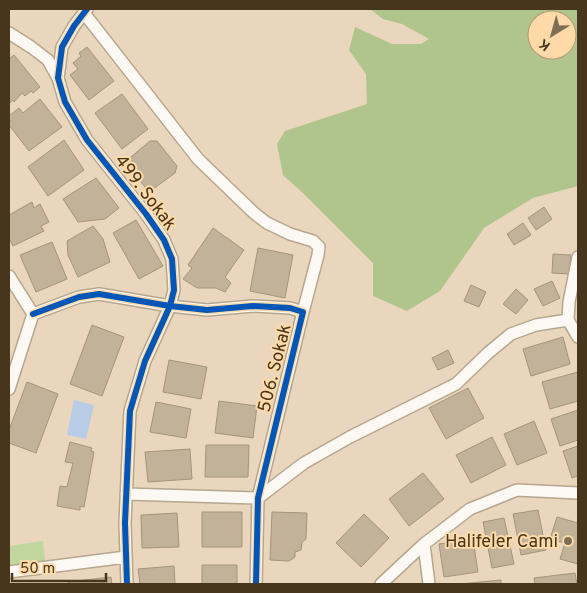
<svg xmlns="http://www.w3.org/2000/svg" width="587" height="593" viewBox="0 0 587 593" font-family="Overpass,sans-serif">
<rect width="100%" height="100%" fill="#e9d6bc"/>
<path fill="#c0d69d" d="M43,541L45,562L9,567V546Z"/>
<path fill="#afc58b" fill-rule="evenodd" d="M370,9H578V186L533,198L484,228L440,291L407,311L373,296V263L305,195L283,175L277,144L285,131L367,104L366,74L349,50L355,27L392,44H421L429,39L402,24L383,19ZM537,20H567V50H537Z"/>
<path fill="#b9cce6" d="M74,400L94,405L86,439L67,435Z"/>
<path fill="#c2b29a" stroke="#a4947c" d="M87,47L114,81L89,100L70,75L78,69L73,63L81,56L79,53Z
M14,55L40,87L33,93L31,91L25,96L22,93L14,102L13,100L9,104V59Z
M122,94L148,129L122,149L95,113Z
M40,99L62,127L29,151L9,125L10,121L9,119V116L19,108L23,113Z
M64,140L84,170L48,196L28,167Z
M150,141H157L177,166L175,173L149,192L125,162Z
M96,178L119,208L105,219L78,222L63,199Z
M32,202L34,208L40,204L49,222L41,226L44,231L13,246L9,238V215Z
M544,207L552,219L536,230L528,218Z
M136,220L163,266L139,279L113,233Z
M523,223L531,235L514,245L507,234Z
M93,226L103,239L110,262L78,277L68,255L67,241Z
M213,228L244,250L225,277L231,283L225,292L216,288H197L183,279L192,268L188,265Z
M52,242L67,279L36,292L20,255Z
M258,248L293,255L285,298L250,291Z
M553,254L571,255L569,274L552,273Z
M552,281L560,298L543,306L534,289Z
M471,285L486,292L479,307L464,301Z
M516,289L528,300L516,314L503,304Z
M92,325L124,337L102,396L70,384Z
M563,337L570,364L531,376L523,349Z
M448,350L454,363L438,370L432,358Z
M169,360L207,367L201,399L163,392Z
M578,372V401L550,409L542,382Z
M27,382L58,394L36,453L9,443V430Z
M468,388L484,418L446,439L429,408Z
M219,401L257,406L253,438L215,433Z
M156,402L191,409L186,438L150,432Z
M578,410V440L560,446L551,419Z
M534,421L547,453L517,465L504,434Z
M492,437L506,465L471,483L456,455Z
M70,442L92,448L91,451L94,452L84,507L80,506V510L57,506L60,486L67,487L73,463L65,462Z
M206,445H249L248,477H205Z
M578,446V476L572,478L563,451Z
M190,449L192,479L148,482L145,452Z
M423,473L444,499L409,526L389,499Z
M538,510L546,550L521,555L513,514Z
M202,512H242V547H202Z
M272,512L307,513L306,539L302,542L301,550L295,552V557L289,561L270,560Z
M177,513L179,547L142,548L141,515Z
M364,514L389,538L361,567L336,543Z
M557,517L578,523V564L560,559L565,543L550,539Z
M504,518L514,564L492,568L483,522Z
M473,539L478,572L444,577L439,544Z
M202,565H237V584H202Z
M174,566L175,584H140L138,569Z
M575,573L577,584H535L534,578Z
M111,577L112,584H68V582Z
M501,580V584H460Z"/>
<g fill="none" stroke-linecap="round" stroke-linejoin="round">
<defs>
<path id="minor" d="M87,9L74,26L62,47L58,78L65,102L87,140L146,214L164,240L172,259L174,290L170,306L145,361L130,411L125,523L127,584
M84,13L198,159L254,213L267,223L290,234L313,241L319,247L318,255L303,312
M9,33L31,47L48,60L58,78
M578,257L569,302L568,320L578,337
M9,276L33,314
M33,314L79,297L99,294L170,306L207,310L253,306L290,308L303,312L258,498L256,584
M9,389L33,314
M126,494L258,498L304,463L350,437L456,384L488,353L511,334L536,325L568,320
M424,544L429,584
M9,572L126,557
M381,584L424,544L470,509L517,490L578,493"/>
</defs>
<use href="#minor" stroke="#b6a68e" stroke-width="14"/>
<use href="#minor" stroke="#fcf9f5" stroke-width="11"/>
<defs>
<path id="cycleway" d="M87,9L74,26L62,47L58,78L65,102L87,140L146,214L164,240L172,259L174,290L170,306L145,361L130,411L125,523L127,584
M33,314L79,297L99,294L170,306L207,310L253,306L290,308L303,312L258,498L256,584"/>
</defs>
<use href="#cycleway" stroke="#fddaa8" stroke-width="9"/>
<use href="#cycleway" stroke="#0057b8" stroke-width="6"/>
</g>
<circle fill="#806e54" stroke="#fddaa8" stroke-width="2" cx="568" cy="541" r="5"/>
<g text-anchor="middle" stroke-width="4" stroke-linejoin="round" paint-order="stroke">
<g font-size="18" fill="#47361c" stroke="#fddaa8">
<text transform="translate(146 192) rotate(53)" y="6">499. Sokak</text>
<text transform="translate(274 368) rotate(-76)" y="6">506. Sokak</text>
</g>
<g font-size="18" fill="#47361c" stroke="#fddaa8" text-anchor="end">
<text x="558" y="547">Halifeler Cami</text>
</g>
</g>
<rect width="587" height="593" fill="none" stroke="#47361c" stroke-width="20"/>
<g transform="translate(552 35) rotate(217)"><circle r="24" fill="#fddaa8" stroke="#b49870"/>
<path d="M0-4L9 19L0 12L-9 19Z" fill="#806e54"/>
<text y="-8" font-size="14" font-weight="bold" text-anchor="middle" fill="#47361c">K</text>
</g>
<path d="M12 573v8h94v-8" fill="none" stroke="#47361c" stroke-width="2.5"/>
<text x="20" y="573" font-size="15" fill="#47361c" stroke="#fddaa8" stroke-width="4" paint-order="stroke">50 m</text>
</svg>
